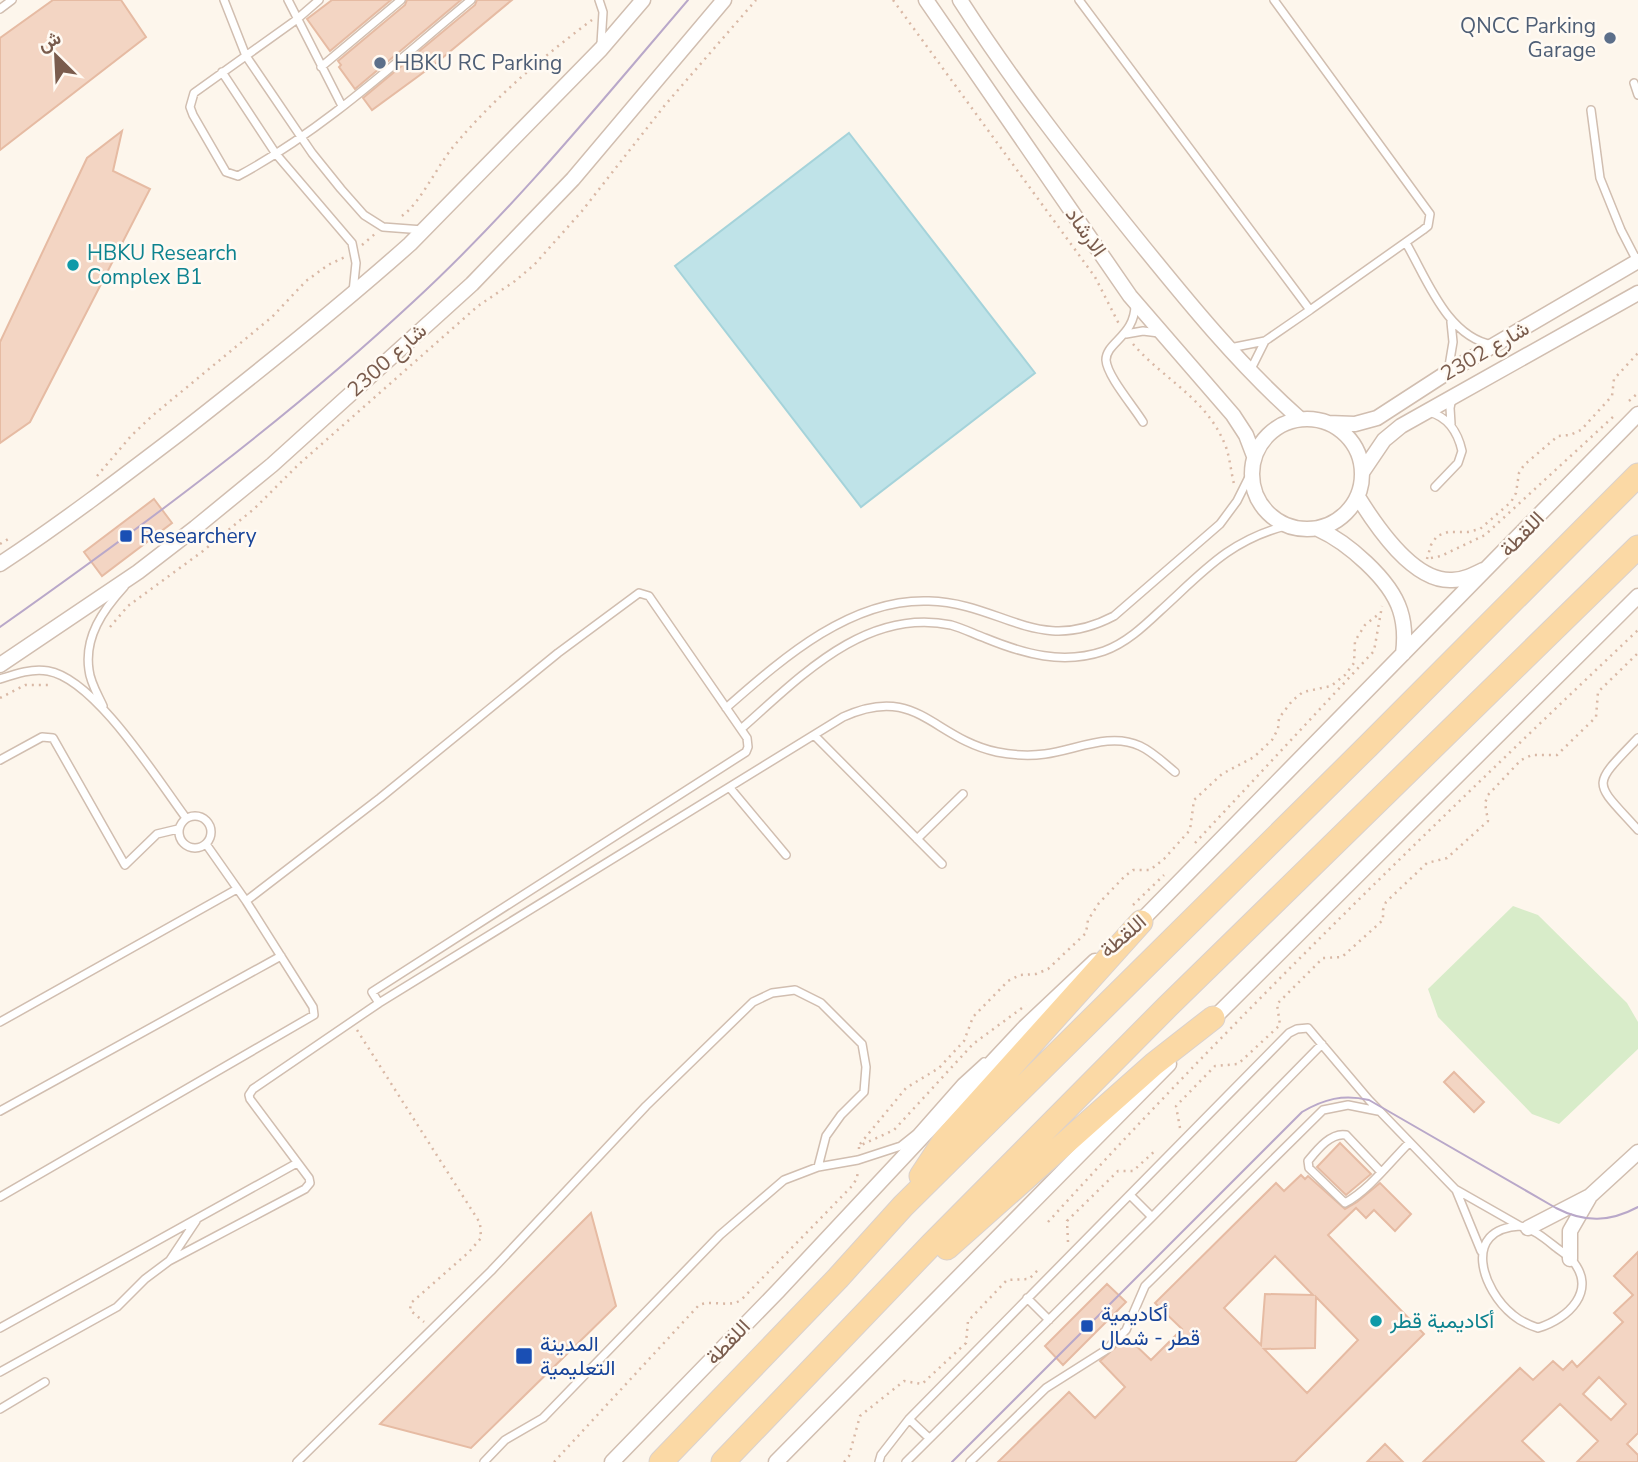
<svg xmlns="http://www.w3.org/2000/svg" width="1638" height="1462" viewBox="0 0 1638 1462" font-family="'Nunito Sans',Vazirmatn,sans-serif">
<rect width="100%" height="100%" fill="#fdf6ec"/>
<path fill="#d8ecc9" d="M1513,906L1538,915L1627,1003L1638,1022V1049L1559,1124L1532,1114L1438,1017L1428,989Z"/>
<path fill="#bfe3e8" stroke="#a5d3da" stroke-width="2" d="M849,133L1035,373L861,507L675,266Z"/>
<path fill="#f3d5c3" stroke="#e6bba3" stroke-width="2" fill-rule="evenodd" d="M53,0H121L146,37L0,150V38Z
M332,0H391L330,51L307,19Z
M407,0H461L355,89L339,67L341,65L338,61L405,5Z
M477,0H512L435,64L372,110L363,98L475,5Z
M122,131L113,171L150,189L30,422L0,443V342L87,158Z
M154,499L172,523L102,576L84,552Z
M1454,1072L1484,1102L1474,1112L1444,1082Z
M1340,1143L1371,1174L1346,1195L1317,1167Z
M1301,1175L1305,1179L1308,1176L1345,1209L1357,1202L1380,1183L1411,1214L1395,1231L1374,1210L1366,1218L1356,1208L1328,1235L1424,1334L1295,1462H998L1069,1392L1095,1418L1125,1387L1100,1361L1127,1337L1151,1360L1182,1329L1155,1303L1276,1183L1284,1191ZM1275,1256L1313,1295L1265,1294L1261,1345L1224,1308ZM1316,1297L1358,1340L1307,1393L1264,1349L1315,1348Z
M591,1213L616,1306L471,1448L380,1424Z
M1638,1252V1433L1627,1444L1638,1455V1462H1577L1598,1441L1560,1404L1522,1441L1544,1462H1423L1520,1368L1533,1380L1553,1361L1563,1370L1572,1361L1577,1367L1623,1322L1614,1313L1633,1295L1614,1276ZM1599,1377L1626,1404L1611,1420L1583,1394Z
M1107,1284L1126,1302L1063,1365L1045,1346Z
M1385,1444L1403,1462H1367Z"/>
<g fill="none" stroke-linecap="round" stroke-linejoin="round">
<defs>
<path id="service" d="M224,0L246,56L312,153L341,189L364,215L383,227L423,230
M288,0L342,106
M319,0L296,20L194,93L190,107L193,115L226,172L238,176C324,130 397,61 471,0
M599,0L603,12L601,44
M1079,0L1310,310L1423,230L1428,226L1430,214L1274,0
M0,9L12,0
M321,67L401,0
M222,72L276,154L352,243L356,263L353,292
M1634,83L1638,95
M1591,110L1600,178L1621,230L1637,261
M1406,243C1427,279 1447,337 1493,345
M1135,303C1136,336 1106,342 1106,360C1107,376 1134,407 1143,422
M1126,334L1143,331L1159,333
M1230,348L1265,341L1310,310
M1250,371L1265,341
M1448,372L1453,342L1451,322
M1429,412C1448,417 1458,433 1462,451L1458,463L1435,487
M1451,424L1450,408L1452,398
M0,679C15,674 32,668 48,671C95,679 157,779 186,818
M103,706C98,695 90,682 89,670C84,637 103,610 124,587
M726,708C782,659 850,598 929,601C1002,603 1038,656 1114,616L1220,524L1237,501L1251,473
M741,729C799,678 865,607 951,625C962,628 974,634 985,638C1024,654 1063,665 1104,651C1126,643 1143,627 1160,611C1202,573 1228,541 1285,526
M815,736L942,864
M1638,738C1590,788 1593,780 1638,830
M0,760L42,737L53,738L125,865L157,834L178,829
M730,788L786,855
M179 832a16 16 0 1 1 32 0a16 16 0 1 1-32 0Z
M917,839L963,794
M246,901L380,798L558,653L639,593L649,596L747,738L748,747L746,752L372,992L379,1003
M0,1022L237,889
M0,1111L281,956
M1381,1172L1346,1135C1331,1132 1317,1150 1308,1161L1309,1168L1345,1203C1369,1190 1389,1163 1409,1143
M1456,1190L1481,1251
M1130,1195L1152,1217
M0,1197L314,1015L313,1007L246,901L206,844
M1520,1226C1533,1229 1543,1237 1553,1245C1559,1250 1566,1254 1571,1259C1599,1290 1568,1319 1538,1328C1529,1325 1520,1321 1513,1315C1482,1290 1461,1229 1520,1226Z
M170,1260L196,1221
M1027,1298L1049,1320
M0,1328L297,1163
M0,1372L117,1307L145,1279L169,1261L305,1189L310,1183L309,1178L250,1099L249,1095L253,1089L379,1003L843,717C917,683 932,738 997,752C1012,755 1030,756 1045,754C1076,750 1110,732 1140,746C1153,752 1164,763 1175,772
M0,1409L45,1382
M909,1419L929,1438
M297,1462L491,1271L646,1106L753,1002L772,993L795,990L821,1003L862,1044L866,1067L864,1092L841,1115L826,1136L818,1167
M484,1462L505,1440L543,1418L720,1235L784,1180L818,1167L858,1160L901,1146L916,1134L961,1083L984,1062
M879,1462L881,1455L909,1419L1289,1033L1297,1029L1308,1028L1369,1100L1455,1189L1520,1226
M906,1462L1152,1217L1322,1044
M970,1462L1046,1388L1106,1350L1126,1330L1145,1286L1323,1110L1348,1105L1378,1111"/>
<path id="minor" d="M926,0L1130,296L1233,415L1246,435L1254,456
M960,0C1013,83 1075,162 1137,239C1188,302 1239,365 1300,419
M1252 474a55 55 0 1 1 110 0a55 55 0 1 1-110 0Z
M1328,423L1355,424L1377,418L1448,372L1638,261
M1363,471L1384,440L1401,426L1638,293
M1358,497C1376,526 1413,582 1452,580C1463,580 1473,575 1483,570
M1318,529C1347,542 1390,579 1400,610C1405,625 1405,639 1403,654
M0,564C62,523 121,478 180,433C258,372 336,310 410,244L601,49L643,0
M0,665L138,572L195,528L272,465L472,284L573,179L724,0
M1137,925L1638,414
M1210,1022L1638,596
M1528,1228L1590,1196L1638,1152
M1570,1259V1231L1589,1198
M612,1462L778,1291L1025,1027L1095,961
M776,1462L1169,1064"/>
<path id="primary" d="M921,1176L944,1141L1141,922
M947,1248L1154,1064L1213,1018
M661,1462L838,1278L903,1206L1368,746L1638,475
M723,1462L932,1244L1167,1007L1638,547"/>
</defs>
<use href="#service" stroke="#d1beb0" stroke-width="10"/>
<use href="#minor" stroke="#d1beb0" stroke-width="17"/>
<use href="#primary" stroke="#dad1cd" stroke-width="25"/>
<path stroke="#d9b8a5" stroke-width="2.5" stroke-dasharray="2 5" stroke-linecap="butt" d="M893,0L1095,277L1119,324
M402,216C421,202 436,168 453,147C494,98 541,58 592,20
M362,245L376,233
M1133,344C1165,381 1207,398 1226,447C1230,459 1231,472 1234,484
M1629,401L1638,393
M97,476L131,436L152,416L272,317L306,281L328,265L345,257
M0,544L10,538
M1431,558L1441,556L1485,535L1614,416
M1427,559L1431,545L1437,536L1448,532H1468L1480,529L1511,502L1516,493L1519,473L1524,465L1558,436L1570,435L1581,430L1612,396L1614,379L1638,353
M110,627L128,606L203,551L255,508L298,465L478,306L515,281L534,265L582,211L665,105L756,0
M0,698L25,685H50
M1195,843L1374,651L1382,606
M1133,905L1164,875
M357,1030L480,1223L481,1238L469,1252L411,1303L410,1310L424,1322
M1180,1128L1176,1106L1215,1066L1238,1064L1280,1025L1277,1004L1323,958L1342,957L1383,920V910L1386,902L1427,863L1447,858L1488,821L1485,803L1488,795L1521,760L1532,755H1557L1596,717L1598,692L1638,653
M860,1144L906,1088L939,1068L964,1041L973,1017L1008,981L1020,975L1036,974L1048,969L1086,933L1088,920L1099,903L1125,876L1133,870H1150L1164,859L1190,830L1194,800L1222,774L1254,757L1272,740L1278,729L1279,718L1292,701L1303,692L1331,686L1345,675L1354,663L1355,641L1365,625L1380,613
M859,1149V1146L894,1130L973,1044L1026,1005
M1048,1222C1235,1016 1436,822 1638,630
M1068,1242L1067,1221L1118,1171H1133L1157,1149
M554,1462L699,1305C713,1299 730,1309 742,1299L853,1185L857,1178L858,1170
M844,1462L849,1456L860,1416L904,1381L922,1384L966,1343L968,1321L1007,1280L1029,1279L1038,1270"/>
<use href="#service" stroke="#fff" stroke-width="7"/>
<use href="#minor" stroke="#fff" stroke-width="14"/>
<use href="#primary" stroke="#fbd9a5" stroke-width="23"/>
<path stroke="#b9a8c9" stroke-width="2" d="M0,627C143,526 285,421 413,302C513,210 600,103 688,0
M952,1462L1302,1112C1324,1099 1343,1094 1369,1100L1556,1208C1585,1223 1610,1222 1638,1207"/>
</g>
<g fill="#5c6f8a" stroke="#fffaf3" stroke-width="2.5">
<circle cx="1610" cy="38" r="7"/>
<circle cx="380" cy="63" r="7"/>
</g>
<g fill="#0f9aa8" stroke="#fffaf3" stroke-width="2.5">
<circle cx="73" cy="265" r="7"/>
<circle cx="1376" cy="1321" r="7"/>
</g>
<g fill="#1a4fb4" stroke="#fffaf3" stroke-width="2.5">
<rect x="119" y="529" width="14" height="14" rx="3.5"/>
<rect x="1080" y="1319" width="14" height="14" rx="3.5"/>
<rect x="515" y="1347" width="18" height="18" rx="3.5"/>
</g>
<g text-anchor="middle" stroke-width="5" stroke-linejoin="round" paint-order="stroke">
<g font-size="21" fill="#4e5e75" stroke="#fffaf3" text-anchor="end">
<text x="1596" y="33">QNCC Parking<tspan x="1596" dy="24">Garage</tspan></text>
<text x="394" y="70" text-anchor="start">HBKU RC Parking</text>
</g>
<g font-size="21" fill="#7a5c4d" stroke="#fffaf3">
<text transform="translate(1086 232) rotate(55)" y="7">الارشاد</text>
<text transform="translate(1485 351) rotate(-30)" y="7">شارع 2302</text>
<text transform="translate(387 360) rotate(-42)" y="7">شارع 2300</text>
<text transform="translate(1522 534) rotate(-46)" y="7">اللقطة</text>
<text transform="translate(1123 936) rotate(-41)" y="7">اللقطة</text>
<text transform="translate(728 1342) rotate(-46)" y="7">اللقطة</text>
</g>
<g font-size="21" fill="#0d838f" stroke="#fffaf3" text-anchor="start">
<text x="87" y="260">HBKU Research<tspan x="87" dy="24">Complex B1</tspan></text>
<text x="1390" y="1328">أكاديمية قطر</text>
</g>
<g font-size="21" fill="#164399" stroke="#fffaf3" text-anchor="start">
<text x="140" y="543">Researchery</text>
<text x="1101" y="1321">أكاديمية<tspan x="1101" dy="24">قطر - شمال</tspan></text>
<text x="540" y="1351">المدينة<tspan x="540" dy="24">التعليمية</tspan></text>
</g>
</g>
<g transform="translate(56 56) rotate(336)" stroke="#fffaf3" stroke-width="5" paint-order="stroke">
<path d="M0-5L12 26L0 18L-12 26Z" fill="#7a5c4d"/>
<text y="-10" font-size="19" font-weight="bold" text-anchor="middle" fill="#7a5c4d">ش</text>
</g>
</svg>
